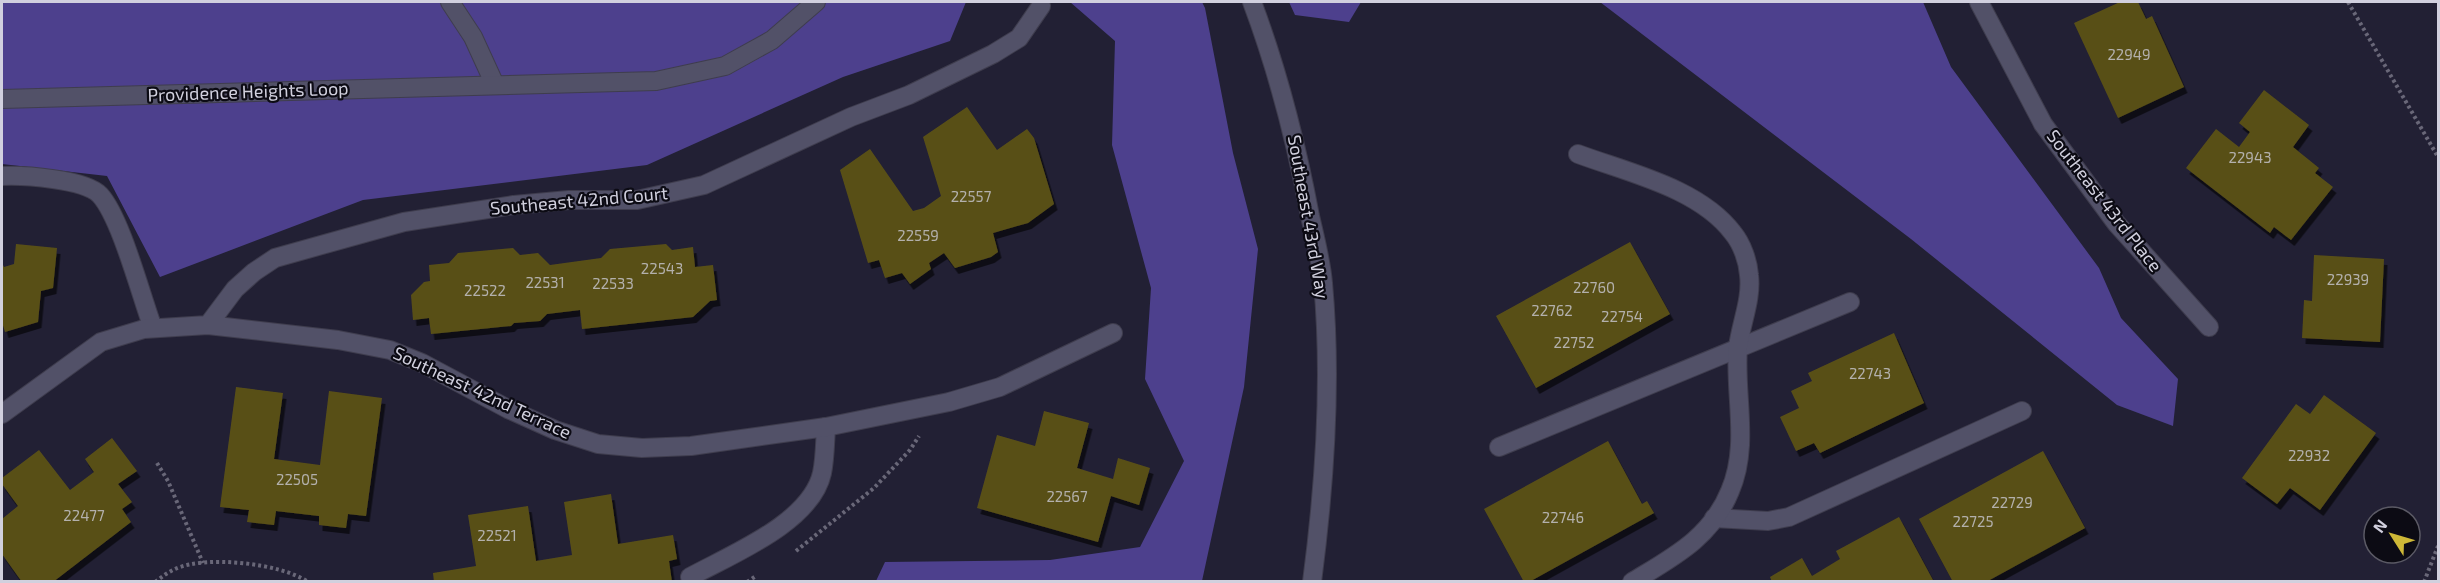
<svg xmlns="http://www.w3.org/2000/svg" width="2440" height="583" viewBox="0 0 2440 583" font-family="'Exo 2',sans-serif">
<defs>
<filter id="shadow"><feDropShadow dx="3.5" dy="6" stdDeviation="0" flood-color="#0009"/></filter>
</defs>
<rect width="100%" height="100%" fill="#222034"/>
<path fill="#4d408d" d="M2,2H966L950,41L843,77L647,165L363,200L160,277L107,176L2,164Z
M1070,2H1202L1205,8L1233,153L1258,249L1244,387L1202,581H876L885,562L1050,560L1140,547L1184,461L1145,379L1151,288L1112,145L1115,41Z
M1289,2H1361L1349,22L1295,15Z
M1600,2H1923L1951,67L2099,268L2121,318L2178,379L2173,426L2117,405L1911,239Z"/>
<path fill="#594f18" filter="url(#shadow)" d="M2120,2H2138L2146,19L2152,16L2184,87L2118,118L2074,23Z
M2264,90L2309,125L2293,147L2319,168L2315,173L2333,187L2291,240L2274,227L2270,233L2186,168L2216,129L2239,147L2250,132L2239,123Z
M967,107L997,150L1027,129L1034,138L1054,204L1028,223L993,233L998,252L991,257L955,268L944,253L929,263L931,269L910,284L902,273L885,278L879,260L868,263L840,170L870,149L913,211L924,208L941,196L923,137Z
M1630,242L1670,314L1536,388L1496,316Z
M16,244L57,248L53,288L41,291L38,322L5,332L2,322V263L4,267L14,264Z
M666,244L672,250L693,247L695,267L713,265L717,300L710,301L693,317L582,329L580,310L547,314L540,321L514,323L511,326L431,334L429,318L413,320L411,295L424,282L430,281L429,265L449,263L458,253L513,248L520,255L538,253L550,265L601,258L610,249Z
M2314,255L2384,259L2380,342L2302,338L2304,300L2312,301Z
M1894,333L1924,403L1820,453L1814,443L1796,451L1780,417L1799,408L1791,391L1812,381L1808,373Z
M236,387L283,393L274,459L320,465L329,391L382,398L366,516L348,514L346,528L319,525V516L276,511L274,525L247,522L249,510L220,507Z
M2324,395L2376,433L2320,510L2290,488L2277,504L2242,478L2296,404L2310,414Z
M1044,411L1089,423L1077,468L1113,479L1118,458L1150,468L1139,505L1111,496L1098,542L977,508L997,435L1035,446Z
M112,438L137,471L118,484L132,502L122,509L131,522L53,582H22L2,554V519L18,506L2,484V478L39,450L70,490L94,472L85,459Z
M1608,441L1642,504L1647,501L1654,513L1529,582H1524L1484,509Z
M2043,451L2085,528L1986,582H1953L1919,519Z
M611,494L618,544L673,535L677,559L669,561L672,582H434L433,573L476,566L468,515L528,506L536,561L572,555L564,502Z
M1899,517L1934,582H1772L1770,577L1802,558L1812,576L1840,559L1836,551Z"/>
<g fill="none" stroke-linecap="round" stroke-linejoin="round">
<defs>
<path id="lane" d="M450,2L473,37L495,85
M2,176C23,175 85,179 100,195C121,218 141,296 153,328
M1499,447L1850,302
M1714,518L1768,521L1789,517L2022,411
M690,577C730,555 811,523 822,473C825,459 825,442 826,427"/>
<path id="street" d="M1979,2L2043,124L2116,223L2209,327
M2,99L656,81L725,66L772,40L816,2
M1578,154C1629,173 1699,188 1733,233C1742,244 1748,261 1749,275C1752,299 1741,323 1738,347C1734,394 1750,445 1730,491C1711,538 1673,557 1632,582
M208,325L235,289L254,272L275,258L404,222L514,205L569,200H637L704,185L851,117L909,95L993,54L1019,38L1041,6
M2,414L101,342L144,329L208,325L338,340L390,350L422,363L508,409L555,430L598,444L642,448L691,446L826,427L949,402L1000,387L1113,333"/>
<path id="secondary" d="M1252,2C1278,71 1296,142 1310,216C1315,238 1321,260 1323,283C1332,381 1325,483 1312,582"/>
</defs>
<use href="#lane" stroke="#3f3d4e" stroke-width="20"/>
<use href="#street" stroke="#3f3d4e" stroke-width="20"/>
<use href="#secondary" stroke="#3f3d4e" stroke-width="20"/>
<path stroke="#696778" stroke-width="4" stroke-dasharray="3 3" stroke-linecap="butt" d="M2348,2L2438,157
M157,463L168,481L203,563
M796,551L874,488L910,450L919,436
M155,582C162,577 168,572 175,569C205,555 281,563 308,582
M747,582L756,576
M2424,582L2438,546"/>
<use href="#lane" stroke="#525168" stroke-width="18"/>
<use href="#street" stroke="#525168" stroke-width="18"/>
<use href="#secondary" stroke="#525168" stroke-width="18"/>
</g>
<g text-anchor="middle" stroke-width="4.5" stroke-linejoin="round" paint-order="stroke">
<g font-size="15" fill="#b3b0ac">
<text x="2129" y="60">22949</text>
<text x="2250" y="163">22943</text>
<text x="971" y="202">22557</text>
<text x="918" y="241">22559</text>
<text x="662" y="274">22543</text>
<text x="2348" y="285">22939</text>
<text x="545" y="288">22531</text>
<text x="613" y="289">22533</text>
<text x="1594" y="293">22760</text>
<text x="485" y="296">22522</text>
<text x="1552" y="316">22762</text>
<text x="1622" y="322">22754</text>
<text x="1574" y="348">22752</text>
<text x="1870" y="379">22743</text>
<text x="2309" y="461">22932</text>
<text x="297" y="485">22505</text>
<text x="1067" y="502">22567</text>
<text x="2012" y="508">22729</text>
<text x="84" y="521">22477</text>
<text x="1563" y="523">22746</text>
<text x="1973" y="527">22725</text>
<text x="497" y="541">22521</text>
</g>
<g font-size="18" fill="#d1d0de" stroke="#0c0b14">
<text transform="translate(248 92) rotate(-2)" y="6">Providence Heights Loop</text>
<text transform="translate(579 201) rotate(-5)" y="6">Southeast 42nd Court</text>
<text transform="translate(2104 201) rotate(52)" y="6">Southeast 43rd Place</text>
<text transform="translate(1308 217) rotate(80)" y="6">Southeast 43rd Way</text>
<text transform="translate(482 393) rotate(25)" y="6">Southeast 42nd Terrace</text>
</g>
</g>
<rect width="2440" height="583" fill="none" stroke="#d1d0de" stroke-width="6"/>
<g transform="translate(2392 535) rotate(307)"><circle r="28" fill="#0c0b14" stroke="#5b5a65" stroke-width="1.5"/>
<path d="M0-4.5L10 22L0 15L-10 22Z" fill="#ceb837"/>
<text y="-9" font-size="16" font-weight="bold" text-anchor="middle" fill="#d1d0de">N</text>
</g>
</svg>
